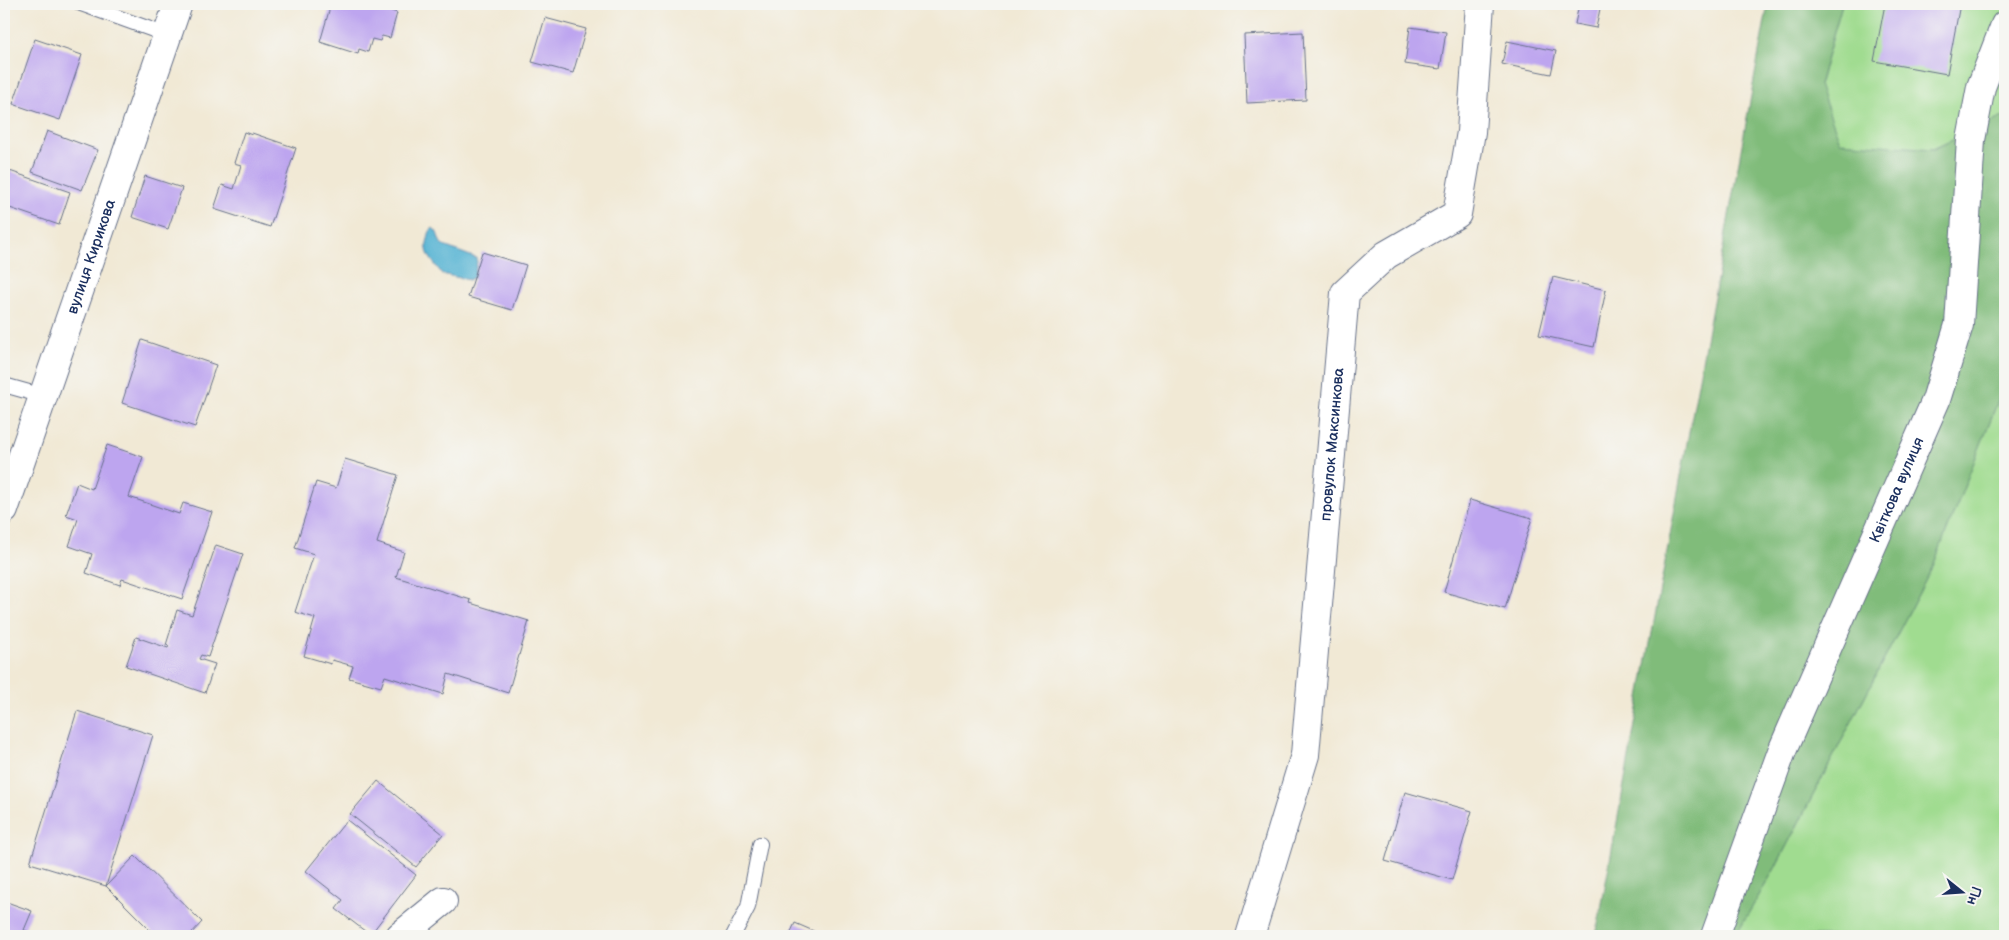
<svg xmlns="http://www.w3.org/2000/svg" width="2009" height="940" viewBox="0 0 2009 940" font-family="'Balsamiq Sans',sans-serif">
<rect width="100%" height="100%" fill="#f6f6f2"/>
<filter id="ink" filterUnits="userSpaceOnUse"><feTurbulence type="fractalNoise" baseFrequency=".02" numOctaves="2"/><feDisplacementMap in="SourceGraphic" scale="10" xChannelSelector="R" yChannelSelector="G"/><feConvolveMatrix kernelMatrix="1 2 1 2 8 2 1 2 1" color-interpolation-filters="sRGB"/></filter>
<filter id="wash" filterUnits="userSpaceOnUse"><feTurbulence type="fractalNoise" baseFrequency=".0096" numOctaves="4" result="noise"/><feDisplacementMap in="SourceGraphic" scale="20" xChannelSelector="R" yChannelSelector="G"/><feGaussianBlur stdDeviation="1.12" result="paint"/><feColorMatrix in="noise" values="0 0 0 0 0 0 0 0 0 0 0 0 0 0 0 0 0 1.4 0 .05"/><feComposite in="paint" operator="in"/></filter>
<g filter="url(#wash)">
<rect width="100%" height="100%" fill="#f1e9d5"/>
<path fill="#a0dc90" stroke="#5e8677" d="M1842,4H2005V116L1933,149L1840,143L1819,86Z
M2005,383V936H1735L1774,870L1933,566Z"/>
<path fill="#80bc7a" stroke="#4e766c" d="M1768,4H1842L1819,85L1840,142L1933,149L2005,116V383L1933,566L1774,870L1735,936H1596Z"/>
<path fill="#54b3d3" stroke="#387198" d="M433,228C440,233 437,241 444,246L476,258L477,262L474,277L469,280L442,274C434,262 423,254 428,239C429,234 429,231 433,228Z"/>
<g id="blocks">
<path fill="#bda5ef" d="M331,4H391L389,10L397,13L390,38L382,36L380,41L372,39L368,52L359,49L358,54L320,42Z
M1579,4H1601L1596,28L1575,24Z
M1885,4H1960L1947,74L1874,61Z
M545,18L586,29L573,73L532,62Z
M1410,27L1446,32L1440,69L1405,64Z
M1303,32L1306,100L1247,103L1244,35Z
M35,39L82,55L60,120L13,104Z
M1507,41L1556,51L1551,74L1502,64Z
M47,131L98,150L82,190L32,172Z
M244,132L252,135V133L296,148L270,227L214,209L222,185L234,189L241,165L234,163Z
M4,169L70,192L59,225L4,206Z
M145,176L182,188L168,229L132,217Z
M482,252L526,265L512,310L468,297Z
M1553,277L1606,290L1594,347L1539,335Z
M142,340L216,365L195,427L122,403Z
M107,445L143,457L129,497L179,514L183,503L212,512L182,599L122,579L120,585L86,573L92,554L69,546L78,519L66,515L77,483L92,489Z
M345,459L398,475L377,543L404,552L396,577L471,600L470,603L529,621L508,693L448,674L443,694L385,676L381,687L349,678L353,666L332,660L331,664L304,656L315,618L295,612L314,554L295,548L316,482L336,488Z
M1470,500L1532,518L1505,609L1444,592Z
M216,545L243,554L208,657L201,655L199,659L215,664L205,693L126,666L136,637L168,648L169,646L166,645L177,610L192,615Z
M77,711L153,735L106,886L30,863Z
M378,781L443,834L416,867L350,814Z
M1405,792L1472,811L1452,880L1385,861Z
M347,820L416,875L370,935L336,909L343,900L306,871Z
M135,856L202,922L189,936H156L106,886Z
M4,901L32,911L24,930L40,936H4Z
M795,923L825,936H789Z"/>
</g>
</g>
<g filter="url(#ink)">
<use href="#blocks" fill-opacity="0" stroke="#667088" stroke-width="1"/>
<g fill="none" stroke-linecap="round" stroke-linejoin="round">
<defs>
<path id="service" d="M81,4L167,35
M4,385L43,396
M733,936L748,907L760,844"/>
<g id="minor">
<path id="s1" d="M4,510L178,4"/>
<path d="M400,936L443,901"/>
<path id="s2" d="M1250,936L1305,755L1345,293L1386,255L1457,214L1471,132L1480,4"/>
<path id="s3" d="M1715,936L1782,751L1936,400L1959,325L1971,140L1981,87L2005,25"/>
</g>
</defs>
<use href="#service" stroke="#667088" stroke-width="16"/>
<use href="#minor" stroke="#667088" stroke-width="30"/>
<use href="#service" stroke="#fff" stroke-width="14"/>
<use href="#minor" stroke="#fff" stroke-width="28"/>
</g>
</g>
<g text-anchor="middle" stroke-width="4" stroke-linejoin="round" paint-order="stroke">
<g font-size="15" fill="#1b2f5e" stroke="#f6f6f2">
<text dy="5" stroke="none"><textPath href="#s1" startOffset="268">вулиця Кирикова</textPath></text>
<text dy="5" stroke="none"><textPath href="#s2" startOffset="501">провулок Максинкова</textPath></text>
<text dy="5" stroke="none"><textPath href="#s3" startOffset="482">Квіткова вулиця</textPath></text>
</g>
</g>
<rect width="2009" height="940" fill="none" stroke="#f6f6f2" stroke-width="20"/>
<g transform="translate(1962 892) rotate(107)" stroke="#f6f6f2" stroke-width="4" paint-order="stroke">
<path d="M0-4L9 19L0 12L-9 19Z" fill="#1b2f5e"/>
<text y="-8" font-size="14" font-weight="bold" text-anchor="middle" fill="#1b2f5e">Пн</text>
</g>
</svg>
